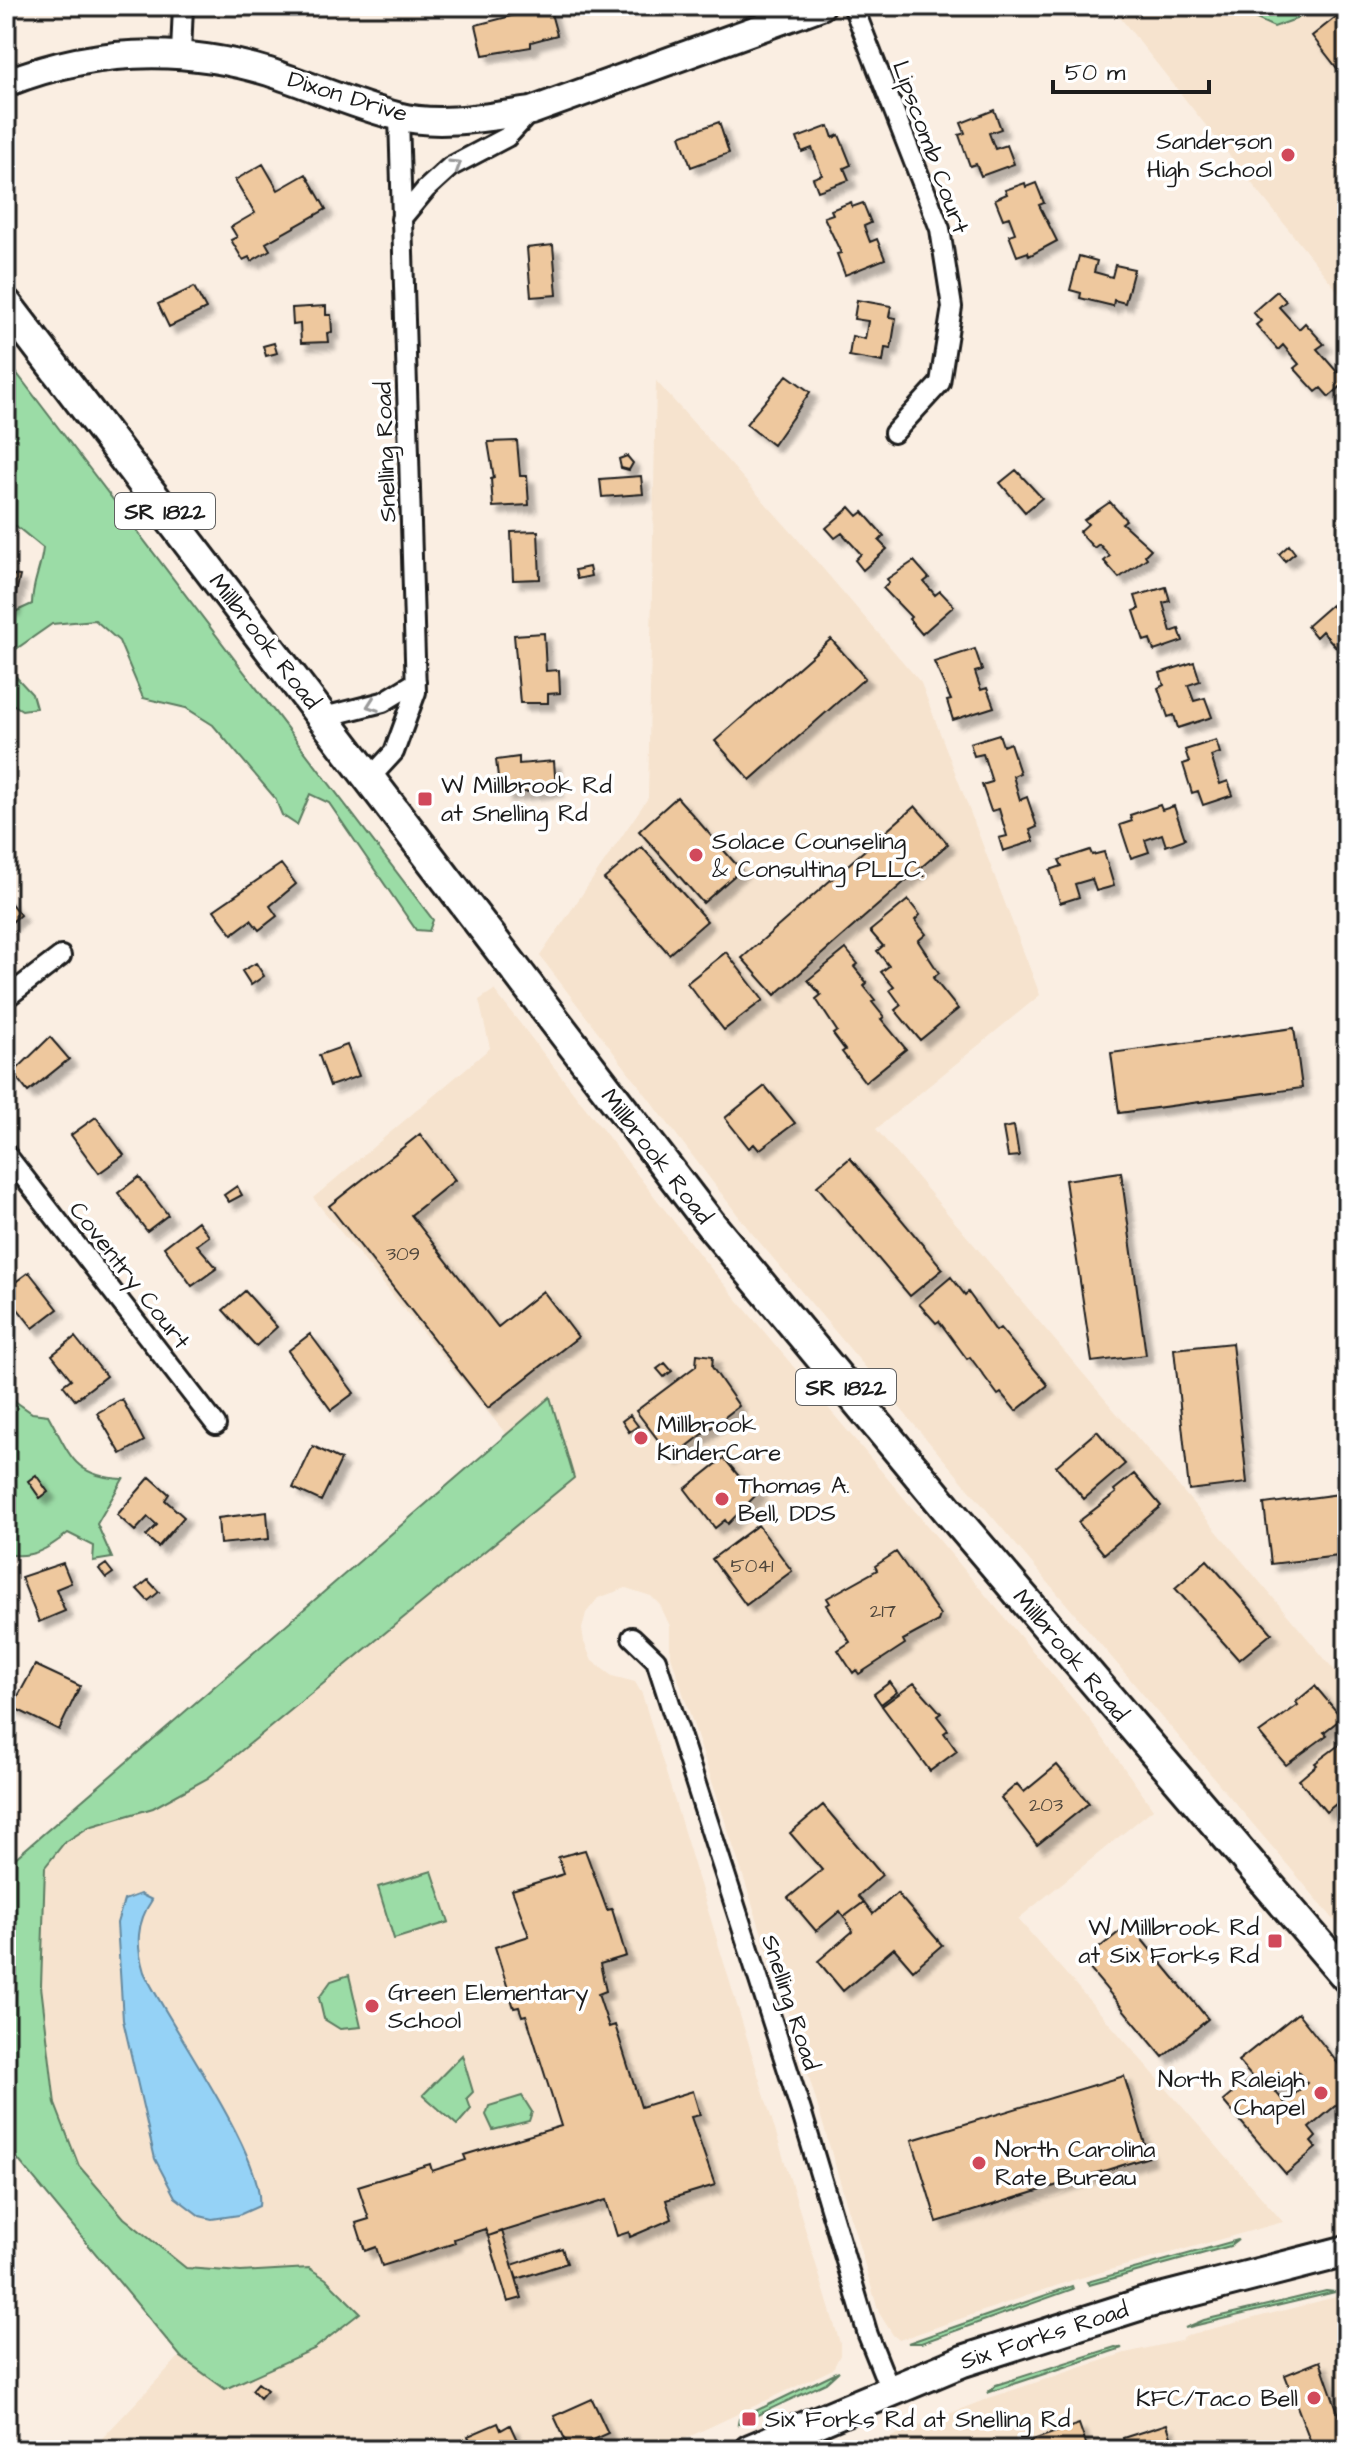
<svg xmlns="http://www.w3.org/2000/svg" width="1353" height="2456" viewBox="0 0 1353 2456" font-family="'Architects Daughter',sans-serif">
<defs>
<filter id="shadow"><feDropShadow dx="7" dy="7" stdDeviation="2" flood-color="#0004"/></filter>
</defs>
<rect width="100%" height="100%" fill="#faeee2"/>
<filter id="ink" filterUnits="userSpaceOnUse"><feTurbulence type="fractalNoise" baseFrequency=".0125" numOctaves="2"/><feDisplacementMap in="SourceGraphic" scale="16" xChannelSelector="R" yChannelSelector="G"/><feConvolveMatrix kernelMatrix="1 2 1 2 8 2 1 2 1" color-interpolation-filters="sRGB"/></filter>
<g filter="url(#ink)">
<path fill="#f6e3ce" d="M1111,6H1347V303Z
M656,381L794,535L921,683L1040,995L876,1129L1347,1685V1935L750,1231L540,956L648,798Z
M494,990L703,1259L1088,1717L1153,1809L1018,1919L1283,2222L1073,2280L899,2340L893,2335L879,2313L809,2077L680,1684L670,1653V1626L660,1605L651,1596L626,1588L598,1598L586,1613L582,1629L584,1642L592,1661L612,1676L635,1682L642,1694L840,2343V2355L833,2369L661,2450H91L180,2356L6,2145V1866L506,1434L313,1198L490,1048L479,1000Z
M1347,2294V2450H858L989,2398L1125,2353L1180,2341L1188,2335Z"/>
<path fill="#9bdca6" stroke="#5c7c61" stroke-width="2" d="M1228,6H1314L1296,19L1274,27Z
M6,359L433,920L429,931L416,930L329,803L310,794L297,825L282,815L275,798L213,725L186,708L143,698L119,641L95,620L52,624L6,656V616L32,604C32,583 41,569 43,548L16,526L6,524Z
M6,666L32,694L36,708L22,710L6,700Z
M6,1381L9,1397L32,1413L48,1415C70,1454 73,1477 123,1479L97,1524L112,1558L93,1561L94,1546L68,1533C48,1549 32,1559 6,1554L12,1521L6,1520Z
M550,1397L574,1478L208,1778L153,1808L89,1827L64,1843L45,1867L41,1986L55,2104L79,2166L124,2218L186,2268L241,2272L309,2268L326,2279L360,2313L314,2349L225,2389L181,2357L6,2145V1866Z
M432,1871L449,1922L394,1939L378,1887Z
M349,1975L361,2027L340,2029L324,2019L319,1998L331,1981Z
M462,2055L473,2092L467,2098L471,2109L457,2125L423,2095Z
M522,2096L532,2112L529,2121L493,2130L486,2115L489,2106Z
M1238,2240L1230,2246L1089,2285L1087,2282Z
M1072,2286L1073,2289L921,2343H908Z
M1326,2291L1335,2292L1185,2328L1204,2320Z
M1115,2347L1122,2348L987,2393L996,2385Z
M839,2371L826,2383L738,2424L739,2419Z"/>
<path fill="#95d2f6" stroke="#65899f" stroke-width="2" d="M140,1894L152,1900C136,1923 136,1946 144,1972C168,2023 266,2158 259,2206L239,2215L212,2219L200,2216L175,2197L155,2159L123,2020L117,1923L124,1900Z"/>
<path fill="#eec89e" stroke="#1c1c1c" stroke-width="2" fill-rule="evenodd" filter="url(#shadow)" d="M513,6H535L536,10L549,6L557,35L531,42V47L483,55L476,25L515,15Z
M1347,8V81L1312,36Z
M994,110L1001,129L989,133L995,149L1007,145L1014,164L981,176L976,164L970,166L959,135L965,133L961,123Z
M719,122L729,153L691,167L680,136Z
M829,126L833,138L839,135L851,165L844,168L849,180L818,191L813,178L822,175L812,148L802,152L797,138Z
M263,164L278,190L306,174L326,209L266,243L270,250L251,261L249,257L243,260L231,240L237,237L231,227L255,213L235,180Z
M1025,183L1026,187L1036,183L1044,203L1039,205L1057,241L1029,256L1028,252L1017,256L1009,235L1015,233L1009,217L1003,219L995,199L1007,194L1005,190Z
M851,202L852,207L863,203L871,223L864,226L870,242L877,239L885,259L845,275L837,254L841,253L824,217L833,214L831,210Z
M553,245L557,295L531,297L527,248Z
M1079,256L1097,261L1094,272L1112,277L1115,265L1134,269L1125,303L1114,300L1113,306L1080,298L1081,293L1070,290Z
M194,287L206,309L169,327L158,304Z
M1277,291L1286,301L1279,307L1299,329L1305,323L1324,344L1317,349L1337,372L1343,366L1347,371V381L1329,397L1321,388L1316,392L1294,368L1299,364L1283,345L1278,350L1256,325L1261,321L1253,312Z
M857,300L891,306L889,317L896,318L891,349L885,348L883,362L849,356L852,336L865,339L868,321L854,319Z
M326,306V315H331L332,332L327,333L328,342L301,343L300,324L293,325L292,308Z
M274,343L277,353L266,356L263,346Z
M787,375L810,392L773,445L746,424Z
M1347,407V437L1340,429L1345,425L1337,416Z
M517,441L520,476H527L529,505L493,507L491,479L494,478L488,442Z
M627,456L633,463L629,470L621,468L619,459Z
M1016,470L1042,498L1025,512L1000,483Z
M641,476L643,494L602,497L600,479Z
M1110,502L1126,520L1122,523L1151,549L1145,555L1147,558L1119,578L1104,561L1110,556L1099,544L1094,548L1079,532L1088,524L1084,520Z
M850,507L858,516L863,512L884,536L879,541L887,549L863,570L855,560L861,554L842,533L835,538L826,528Z
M538,531L540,579L513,580L511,532Z
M1289,545L1295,553L1285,561L1279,554Z
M914,561L929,578L924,582L935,595L940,591L954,606L922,634L909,619L911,617L883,588L889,582L887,579Z
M589,567L591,576L577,579L575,570Z
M6,574L20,576L12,609L6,608Z
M1166,587L1170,601L1163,603L1171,632L1179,629L1183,641L1154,651L1150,639L1144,641L1134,611L1139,609L1135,596Z
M1331,605L1339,615L1344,611L1347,614L1345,670L1336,660L1343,655L1322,631L1316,637L1307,626Z
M544,633L546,671L559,670L560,693L548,694V703H520L514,635Z
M831,639L865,678L750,780L715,741Z
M975,649L982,670L975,672L981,690L987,688L994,707L953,720L947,701L951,700L934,662Z
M1194,662L1200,681L1188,685L1194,701L1205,698L1212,717L1178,728L1174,715L1168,717L1158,688L1164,685L1160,673Z
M999,734L1003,746L1010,743L1020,773L1013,776L1020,800L1027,797L1037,827L1030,830L1034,841L1003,851L999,838L1007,836L999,809L991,811L982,785L992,782L983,754L974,756L970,743Z
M1216,740L1220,753L1211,756L1220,784L1228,781L1233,795L1203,805L1198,791L1192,793L1183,764L1189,762L1185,750Z
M519,757V764L554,761L556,789L504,794V784L499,785L496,760Z
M677,797L741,870L703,903L639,831Z
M1160,805L1162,810L1174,806L1185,839L1166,846L1162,834L1145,840L1149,852L1131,858L1120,825L1132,821L1130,815Z
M915,806L948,844L775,995L742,958Z
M642,847L707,921L669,954L604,879Z
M1090,850L1092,855L1104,852L1114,886L1096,891L1092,879L1075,884L1079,897L1060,903L1050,870L1062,866L1059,860Z
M281,864L296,884L270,906L277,916L259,930L251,920L232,934L214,910Z
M6,897L20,915L6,927Z
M908,900L920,915L915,920L926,934L918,941L939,973L933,978L958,1009L920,1040L895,1010L901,1005L890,990L894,987L881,972L889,966L877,951L883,946L870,931Z
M846,949L858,964L854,967L867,983L864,986L875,1000L872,1002L884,1017L881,1019L906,1049L865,1082L842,1052L845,1050L833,1034L837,1031L816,999L821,995L808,980Z
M726,952L763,1000L724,1030L687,983Z
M256,963L264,976L251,985L242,971Z
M1294,1028L1302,1088L1119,1113L1111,1053Z
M50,1037L69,1059L28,1092L13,1073Z
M347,1045L359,1076L330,1086L319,1055Z
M765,1086L795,1123L759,1150L754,1144L749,1148L725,1118Z
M96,1117L124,1155L99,1173L71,1135Z
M1014,1126L1019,1156L1008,1157L1003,1128Z
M420,1134L455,1180L411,1215L498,1327L543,1291L578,1337L488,1408L329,1206Z
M850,1158L943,1269L910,1296L817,1186Z
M1121,1172L1146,1355L1092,1362L1065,1180Z
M139,1177L168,1215L147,1231L118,1193Z
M237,1186L242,1195L229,1202L224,1195Z
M198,1221L209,1236L197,1245L217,1268L192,1286L164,1247Z
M29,1272L58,1309L33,1328L6,1294V1289Z
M951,1277L965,1295L968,1292L996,1331L1000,1328L1048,1385L1016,1411L1001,1393L998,1395L970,1357L967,1359L939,1321L936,1323L919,1304Z
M245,1291L277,1327L256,1346L223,1310Z
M310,1334L354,1393L331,1410L288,1351Z
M75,1337L106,1376L75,1400L63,1385L71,1379L52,1355Z
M1232,1343L1247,1483L1189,1490L1174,1349Z
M697,1354L713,1356L712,1367L739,1406L672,1458L636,1411L696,1366Z
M665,1363L672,1371L664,1377L657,1369Z
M122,1399L144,1441L121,1454L97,1413Z
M630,1415L638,1426L629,1432L622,1421Z
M1097,1431L1125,1464L1084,1499L1056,1466Z
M313,1446L341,1460L321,1501L293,1488Z
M724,1458L746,1485L751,1481L759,1492L728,1524L725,1520L715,1528L685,1489Z
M1134,1474L1161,1506L1104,1554L1078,1522L1116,1493L1114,1490Z
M36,1475L48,1492L40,1498L28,1481Z
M150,1477L169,1494L165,1500L184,1517L158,1547L146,1536L157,1525L148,1517L135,1531L117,1515Z
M1347,1493V1555L1271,1564L1264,1504Z
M267,1512L269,1539L220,1544L218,1518Z
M758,1525L792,1571L746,1605L712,1559Z
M896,1552L940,1615L938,1621L903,1640L905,1644L859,1674L856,1670L853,1673L838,1650L850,1642L826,1605L830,1603L827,1598L877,1570L875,1566Z
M1207,1560L1272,1633L1239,1660L1175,1588Z
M63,1563L71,1583L56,1589L65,1611L39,1622L21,1577Z
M106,1564L113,1573L106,1578L99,1569Z
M148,1580L159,1592L148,1601L137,1589Z
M35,1665L80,1686L59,1730L12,1707Z
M890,1682L897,1692L881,1704L874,1694Z
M914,1683L941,1713L937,1716L948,1730L944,1733L957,1751L930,1771L882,1706Z
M1315,1686L1342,1718L1324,1732L1327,1735L1286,1765L1259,1733L1298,1705L1296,1702Z
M1347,1739V1795L1326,1812L1299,1780L1317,1765L1315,1763Z
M1057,1765L1089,1803L1037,1845L1001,1798L1017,1784L1024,1792Z
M823,1805L882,1875L858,1896L864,1902L844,1917L840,1911L816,1931L788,1898L822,1870L790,1833Z
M585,1850L607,1910L612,1909L626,1956L600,1964L606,1991L598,1994L609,2027L615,2025L641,2107L693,2091L700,2115L691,2117L715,2185L666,2200L672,2219L630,2237L629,2232L617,2236L606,2200L488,2236L485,2229L454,2239L455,2243L382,2266L376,2247L365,2251L356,2223L369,2219L358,2186L430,2164L432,2171L466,2160L464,2155L561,2126L526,2015L522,2016L519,2007L514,2008L495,1947L529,1936L512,1890L564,1874L558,1857Z
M897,1893L942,1945L913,1970L894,1948L843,1991L818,1961L853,1931L844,1917L864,1902L873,1914Z
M1129,1924L1208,2019L1163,2057L1083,1961Z
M1298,2013L1347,2075V2096L1309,2128L1316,2137L1311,2142L1316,2148L1286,2174L1223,2101L1252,2077L1238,2061ZM1297,2071L1307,2083L1285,2103L1274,2090Z
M1124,2076L1149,2157L937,2222L912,2140Z
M502,2231L522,2298L508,2302L488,2236Z
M562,2248L567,2263L517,2279L512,2265Z
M1320,2361L1347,2438V2446L1337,2450H1314L1285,2375Z
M258,2383L267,2390L260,2398L252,2390Z
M592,2399L608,2433L570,2450L554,2416Z
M498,2423L501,2430L510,2425L521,2449L525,2450H474L468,2436Z
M1079,2424L1088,2450H1023L1021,2444Z
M1167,2424L1175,2450H1127L1123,2438Z"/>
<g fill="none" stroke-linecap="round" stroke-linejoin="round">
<defs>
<path id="street" d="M853,6L940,229L952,307L940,383L894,433
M181,53L183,6
M401,219L426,189L450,167L507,137L531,111
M324,717L383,702L416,682
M371,777L394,752L416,692L399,117
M6,998L61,956
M6,1154L216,1425
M632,1637L656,1660L803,2117L868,2335L890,2390"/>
<path id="secondary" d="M6,83C92,49 180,45 269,72C312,86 353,105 397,116C439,127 488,117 531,111L821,6"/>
<path id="primary" d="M6,304L711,1225L948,1510L1347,1977
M750,2450L963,2361L1145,2303L1347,2251"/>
</defs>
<use href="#street" stroke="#1c1c1c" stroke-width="24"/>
<use href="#secondary" stroke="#1c1c1c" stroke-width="32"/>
<use href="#primary" stroke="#1c1c1c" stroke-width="36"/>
<use href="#street" stroke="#fff" stroke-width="18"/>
<use href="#secondary" stroke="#fff" stroke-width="26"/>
<use href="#primary" stroke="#fff" stroke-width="30"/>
</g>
<defs><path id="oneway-chevron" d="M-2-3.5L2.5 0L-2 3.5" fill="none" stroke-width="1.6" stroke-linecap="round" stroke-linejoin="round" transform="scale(2)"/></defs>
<g stroke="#999">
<use href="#oneway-chevron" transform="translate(456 165) rotate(-32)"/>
<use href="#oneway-chevron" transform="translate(372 705) rotate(160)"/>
</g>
</g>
<g fill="#d1495b" stroke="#fff" stroke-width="3">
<circle cx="1288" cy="155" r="8"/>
<rect x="417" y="791" width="16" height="16" rx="4"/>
<circle cx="696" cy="855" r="8"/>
<circle cx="641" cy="1438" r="8"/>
<circle cx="722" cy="1499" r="8"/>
<rect x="1267" y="1933" width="16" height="16" rx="4"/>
<circle cx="372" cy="2006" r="8"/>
<circle cx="1321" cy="2093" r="8"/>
<circle cx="979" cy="2163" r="8"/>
<circle cx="1314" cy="2398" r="8"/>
<rect x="741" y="2411" width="16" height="16" rx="4"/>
</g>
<g text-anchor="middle" stroke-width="7" stroke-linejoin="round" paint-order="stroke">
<g font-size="20" fill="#50473c">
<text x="403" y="1260">309</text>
<text x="752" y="1572">5041</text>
<text x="883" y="1617">217</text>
<text x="1046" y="1811">203</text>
</g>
<g fill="#fff" stroke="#606060" stroke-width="2">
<rect x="115" y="493" width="100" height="36" rx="6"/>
<rect x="796" y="1369" width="100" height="36" rx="6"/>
</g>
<g font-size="22" font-weight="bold" fill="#1c1c1c">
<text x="165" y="519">SR 1822</text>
<text x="846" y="1395">SR 1822</text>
</g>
<g font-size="24" fill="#1c1c1c" stroke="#fff">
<text transform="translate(348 96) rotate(17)" y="8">Dixon Drive</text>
<text transform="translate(931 147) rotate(70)" y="8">Lipscomb Court</text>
<text transform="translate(385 452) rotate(-92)" y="8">Snelling Road</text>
<text transform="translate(265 641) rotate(52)" y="8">Millbrook Road</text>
<text transform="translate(657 1156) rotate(52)" y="8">Millbrook Road</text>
<text transform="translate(130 1275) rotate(52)" y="8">Coventry Court</text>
<text transform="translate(1071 1655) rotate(50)" y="8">Millbrook Road</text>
<text transform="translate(791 2002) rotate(72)" y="8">Snelling Road</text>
<text transform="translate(1044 2335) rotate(-18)" y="8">Six Forks Road</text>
</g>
<g font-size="24" fill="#1c1c1c" stroke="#fff" text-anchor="start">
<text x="1272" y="149" text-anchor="end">Sanderson<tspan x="1272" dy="28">High School</tspan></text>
<text x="441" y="793">W Millbrook Rd<tspan x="441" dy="28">at Snelling Rd</tspan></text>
<text x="712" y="849">Solace Counseling<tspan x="712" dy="28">&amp; Consulting PLLC.</tspan></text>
<text x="657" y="1432">Millbrook<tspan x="657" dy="28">KinderCare</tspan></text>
<text x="738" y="1493">Thomas A.<tspan x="738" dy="28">Bell, DDS</tspan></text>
<text x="1259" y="1935" text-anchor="end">W Millbrook Rd<tspan x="1259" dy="28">at Six Forks Rd</tspan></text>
<text x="388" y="2000">Green Elementary<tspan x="388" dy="28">School</tspan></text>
<text x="1305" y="2087" text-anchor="end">North Raleigh<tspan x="1305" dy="28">Chapel</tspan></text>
<text x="995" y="2157">North Carolina<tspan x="995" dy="28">Rate Bureau</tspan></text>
<text x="1298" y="2406" text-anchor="end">KFC/Taco Bell</text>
<text x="765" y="2427">Six Forks Rd at Snelling Rd</text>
</g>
</g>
<rect width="1353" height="2456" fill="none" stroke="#fff" stroke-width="32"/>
<rect x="16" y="16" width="1321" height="2424" fill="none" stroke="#1c1c1c" stroke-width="3" filter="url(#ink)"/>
<path d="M1053 80v12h156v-12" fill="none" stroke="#1c1c1c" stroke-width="4"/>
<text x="1065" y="80" font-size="24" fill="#1c1c1c" stroke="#ffffff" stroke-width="6" paint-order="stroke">50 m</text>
</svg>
